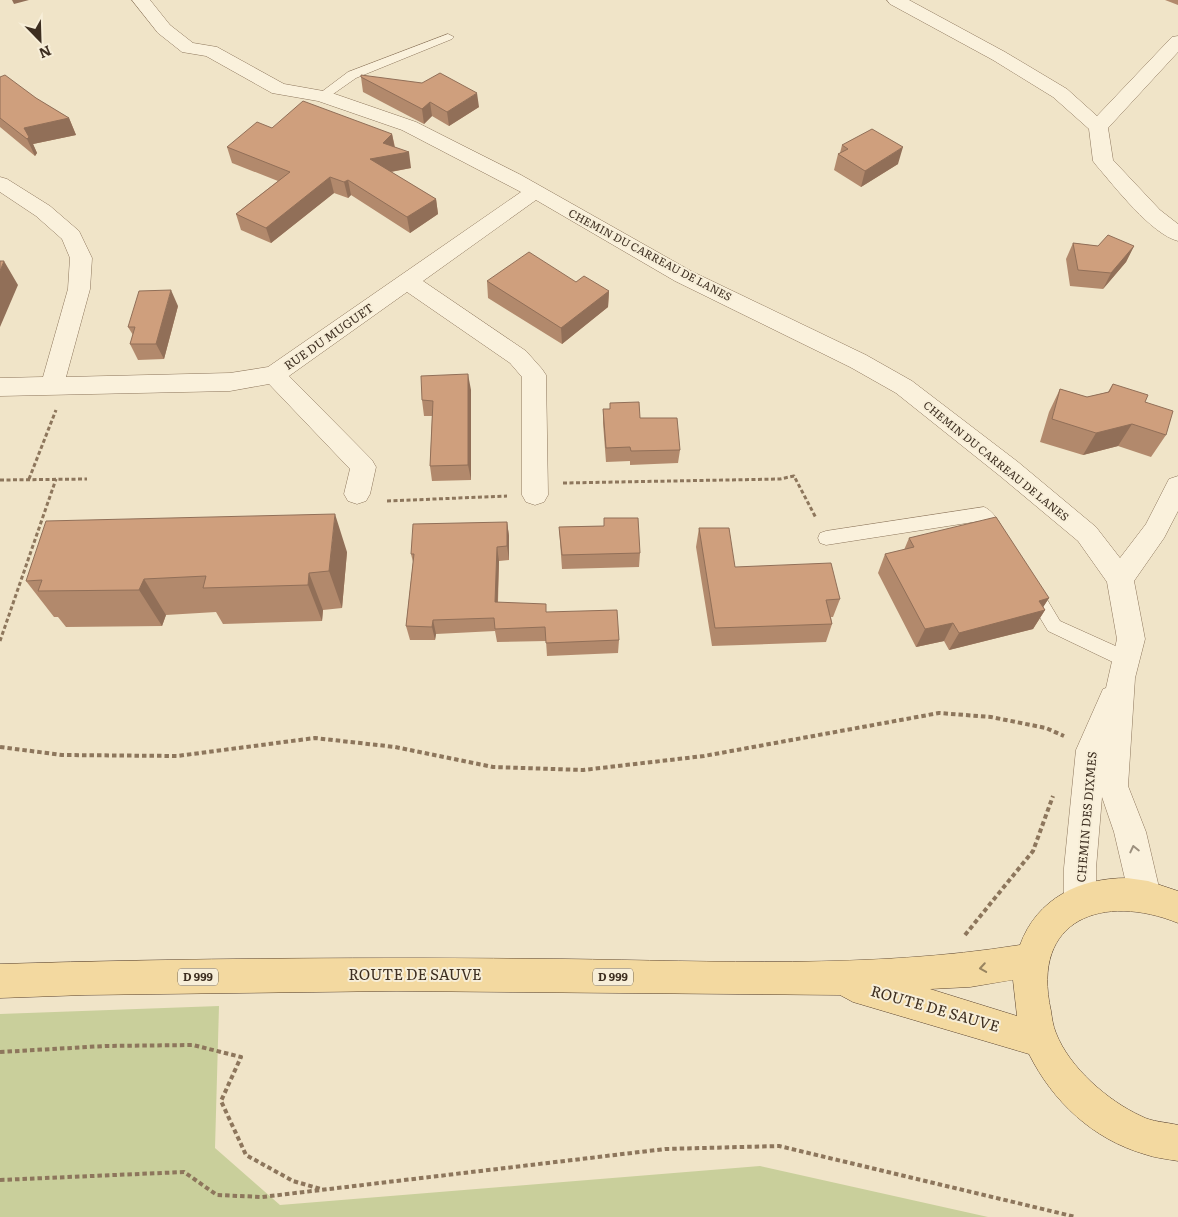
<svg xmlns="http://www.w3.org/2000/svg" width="1178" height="1217" viewBox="0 0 1178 1217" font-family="Literata,serif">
<rect width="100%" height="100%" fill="#f0e4c8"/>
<path fill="#c9cf9b" d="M219,1006L215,1148L280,1205L760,1166L988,1217H0V1014Z"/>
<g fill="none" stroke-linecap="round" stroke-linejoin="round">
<defs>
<path id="service" d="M448,34L454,37L452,39L356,78L326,99L322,100L316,96L348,72Z
M984,507C995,511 1003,529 1008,539L1006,544C992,549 986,532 980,521L826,545L820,543L818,538L820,533L826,531Z
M1030,579L1036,581L1060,621L1131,653L1134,659L1131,665L1125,667L1119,665L1048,631L1021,586L1024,581Z"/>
<path id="minor" d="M132,0H150L170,25L193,43L217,47L284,84L329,92L416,122L521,175L691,271L866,355L912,381L1018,462L1096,527L1120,558L1146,524L1169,479L1178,476V511L1164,538L1134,581L1145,639L1135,678L1128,786L1146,832L1161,896L1156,907L1145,912L1134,907L1129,896L1114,832L1102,797L1096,868V901L1091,912L1080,917L1069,912L1064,901V868L1076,750L1103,689L1106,688L1117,639L1107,582L1078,541L1000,476L896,393L850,367L675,281L536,200L423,281L526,351L542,369L546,375L548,495L544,502L535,505L526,502L522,495V377L510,363L407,292L289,376L372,460L376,467L370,494L366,501L357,504L348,501L344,494L350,469L269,384L230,391L0,396V378L43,377L68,289L70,258L62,239L36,216L0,192V177L7,179L50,206L79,231L92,258L90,289L66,377L230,373L268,367L521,192L402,130L318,101L272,93L206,56L182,52L158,33Z
M887,0H909L1005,52L1067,89L1097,116L1172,37L1178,36V52L1108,128L1113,160L1160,210L1178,224V241C1151,234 1115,187 1096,165L1093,161L1089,129L1053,97L993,60L890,4Z"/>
<path id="primary" d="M1127,878L1148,881L1178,891V923C1104,893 1030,918 1051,1011C1052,1018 1053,1026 1056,1033C1069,1067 1108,1101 1141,1116C1152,1122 1166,1122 1178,1125V1161C1167,1159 1155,1158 1144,1154C1093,1139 1053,1102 1029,1054L853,1002L840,995L396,991L85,995L0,998V964C188,958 376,957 564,959C716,961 870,969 1020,945C1037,898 1080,878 1127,878ZM1013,980L1017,1016L930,989L970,987Z"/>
</defs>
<use href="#service" stroke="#8d765c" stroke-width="1"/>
<use href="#minor" stroke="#8d765c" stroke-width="1"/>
<use href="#primary" stroke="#5b4430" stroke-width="1"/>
<path stroke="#8d765c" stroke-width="3" stroke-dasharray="4 2.5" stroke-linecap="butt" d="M29,479L56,410
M0,480L87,479
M563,483L780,479L794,476L816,518
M387,501L507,496
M0,641L56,479"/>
<path stroke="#8d765c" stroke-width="4" stroke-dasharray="4.5 3" stroke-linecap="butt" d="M0,747L62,755L177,756L315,738L395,747L493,767L583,770L704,756L939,713L991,717L1046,728L1064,736
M965,935L1033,851L1053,796
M0,1052L105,1046L193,1045L241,1057L221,1101L246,1155L293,1181L321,1189
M0,1180L184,1172L217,1195L262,1197L665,1149L779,1146L1076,1217"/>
<use href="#service" fill="#faf1dc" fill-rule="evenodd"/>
<use href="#minor" fill="#faf1dc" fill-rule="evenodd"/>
<use href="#primary" fill="#f3d9a0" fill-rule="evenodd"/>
</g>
<path fill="#b2896c" d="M1165,0H1178V5Z
M0,77L69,118L76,135L33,144L37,153L35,156L0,127Z
M361,77L479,107L449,126L432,116L424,124L363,92Z
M272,128L392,134L395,147L411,168L391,172L436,199L438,214L410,233L351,195L348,198L334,193L271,243L241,230L236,214L278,181L232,163L227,147Z
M842,145L898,164L861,187L834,170L838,154L840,153Z
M1073,243L1098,246H1134L1126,262L1103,289L1070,286L1066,259Z
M487,281L609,291L608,307L562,344L488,298Z
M178,306L164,359L138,360L130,344L133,335L128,327Z
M1113,384L1145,402L1166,435L1151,457L1118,446L1083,455L1040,442L1049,412L1060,389L1087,397L1108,392Z
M471,390V480L432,481L430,466L432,416H424L422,400Z
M610,403L640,418L680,450L678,463L630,465V461L606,462L603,423V409H610Z
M604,518L640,553L639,567L562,569L559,527L604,526Z
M507,522L509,536V560L499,561L498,602L546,612L619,640L618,653L547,656L546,641L497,642L495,631L436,634L435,640H410L406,626L413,562L411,554Z
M699,528L735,567L840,599L833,617H831L832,624L826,642L712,646L696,547Z
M909,538L1049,598L1043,607L1045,610L1033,629L949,650L944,641L916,647L878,573L885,554L904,550Z
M347,552L342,608L323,610L322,621L223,624L216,612L166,615L162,626L66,627L58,617H54L26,581Z"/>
<path fill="#916f58" d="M12,0H29L14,4Z
M477,93L479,107L449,126L447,112Z
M430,102L432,116L424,124L422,109Z
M69,118L76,135L33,144L37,153L35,156L27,139L24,128Z
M392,134L395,150L409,152L411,168L373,175L370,159L383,143Z
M903,147L898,164L861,187L865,171Z
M330,177L334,193L271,243L266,228Z
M348,180L351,195L348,198L344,182Z
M436,199L438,214L410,233L407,217Z
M1134,246L1126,262L1103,289L1111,273Z
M4,261L18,285L0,327V271Z
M171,290L178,306L164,359L156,344Z
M609,291L608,307L562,344L561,328Z
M468,374L471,390V480L468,465Z
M1132,424L1118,446L1083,455L1096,433Z
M335,514L347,552L342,608L329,571Z
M507,522L509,536V560L507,546Z
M497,547L499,561L497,616L495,602Z
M309,573L323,610L322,621L308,585Z
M144,579L166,615L162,626L139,590Z
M1049,598L1040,612L1045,610L1033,629L949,650L959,633L1039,601Z
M433,620L436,634L435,640L432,627Z
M953,623L944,641L916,647L925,629Z"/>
<path fill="#cf9f7d" stroke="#916f58" d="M440,73L477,93L447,112L430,102L422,109L361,77V75L422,83Z
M5,75L36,98L69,118L24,128L29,137L27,139L0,118V77Z
M303,101L392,134L383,143L409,152L370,159L436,199L407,217L348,180L344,182L330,177L266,228L236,214L290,172L227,147L257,122L272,128Z
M872,129L903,147L865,171L838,154L848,149L842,145Z
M1108,235L1134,246L1111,273L1078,270L1073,243L1098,246Z
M529,252L576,282L584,276L609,291L561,328L487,281Z
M0,261H4L0,271Z
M171,290L156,344H130L135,327H128L139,291Z
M468,374V465L430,466L433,401L422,400L421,376Z
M1113,384L1148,395L1145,402L1173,411L1166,435L1132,424L1096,433L1052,419L1060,389L1087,397L1109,392Z
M639,402L640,418H677L680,450L631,451L630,447L606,448L603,409H610V403Z
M335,514L329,571L309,573L308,585L203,588L206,576L144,579L139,590L38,591L42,580L26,581L46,521Z
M996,517L1049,598L1039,601L1045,610L959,633L953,623L925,629L885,554L914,547L909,538Z
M604,518H638L640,553L562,555L559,527L604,526Z
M507,522V546L497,547L495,602L546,604V612L617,610L619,640L546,643L545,627L495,629L494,618L433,620L432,627L406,626L414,554H411L413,524Z
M699,528H729L735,567L831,563L840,599L826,600L832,624L715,628Z"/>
<defs><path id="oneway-chevron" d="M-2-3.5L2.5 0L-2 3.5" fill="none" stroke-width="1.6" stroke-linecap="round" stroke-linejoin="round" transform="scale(1.25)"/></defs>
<use stroke="#9c907e" href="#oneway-chevron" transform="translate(1134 849) rotate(-103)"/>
<use stroke="#988460" href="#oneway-chevron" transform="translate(983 968) rotate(171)"/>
<g text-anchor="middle" stroke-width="4" stroke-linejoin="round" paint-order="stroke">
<g font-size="11" fill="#3d2e20" stroke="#f7eed8">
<text transform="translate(650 255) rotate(28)" y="4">CHEMIN DU CARREAU DE LANES</text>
<text transform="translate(996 461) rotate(39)" y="4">CHEMIN DU CARREAU DE LANES</text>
</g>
<g fill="#f7eed8" stroke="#756857" stroke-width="1">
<rect x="178" y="968.5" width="40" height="17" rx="4"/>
<rect x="593" y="968.5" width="40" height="17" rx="4"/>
</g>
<g font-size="11" font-weight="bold" fill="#3d2e20">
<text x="198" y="981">D 999</text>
<text x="613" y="981">D 999</text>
</g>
<g font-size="12" fill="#3d2e20" stroke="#f7eed8">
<text transform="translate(329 337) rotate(-35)" y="4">RUE DU MUGUET</text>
<text transform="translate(1087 817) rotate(-85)" y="4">CHEMIN DES DIXMES</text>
</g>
<g font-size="15" fill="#3d2e20" stroke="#f7eed8">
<text x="415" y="980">ROUTE DE SAUVE</text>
<text transform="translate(935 1009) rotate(16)" y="5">ROUTE DE SAUVE</text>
</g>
</g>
<g transform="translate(40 40) rotate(157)" stroke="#f7eed8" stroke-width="4" paint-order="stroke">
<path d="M0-4L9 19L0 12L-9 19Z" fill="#3d2e20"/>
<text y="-8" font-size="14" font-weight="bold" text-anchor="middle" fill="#3d2e20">N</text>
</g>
</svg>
